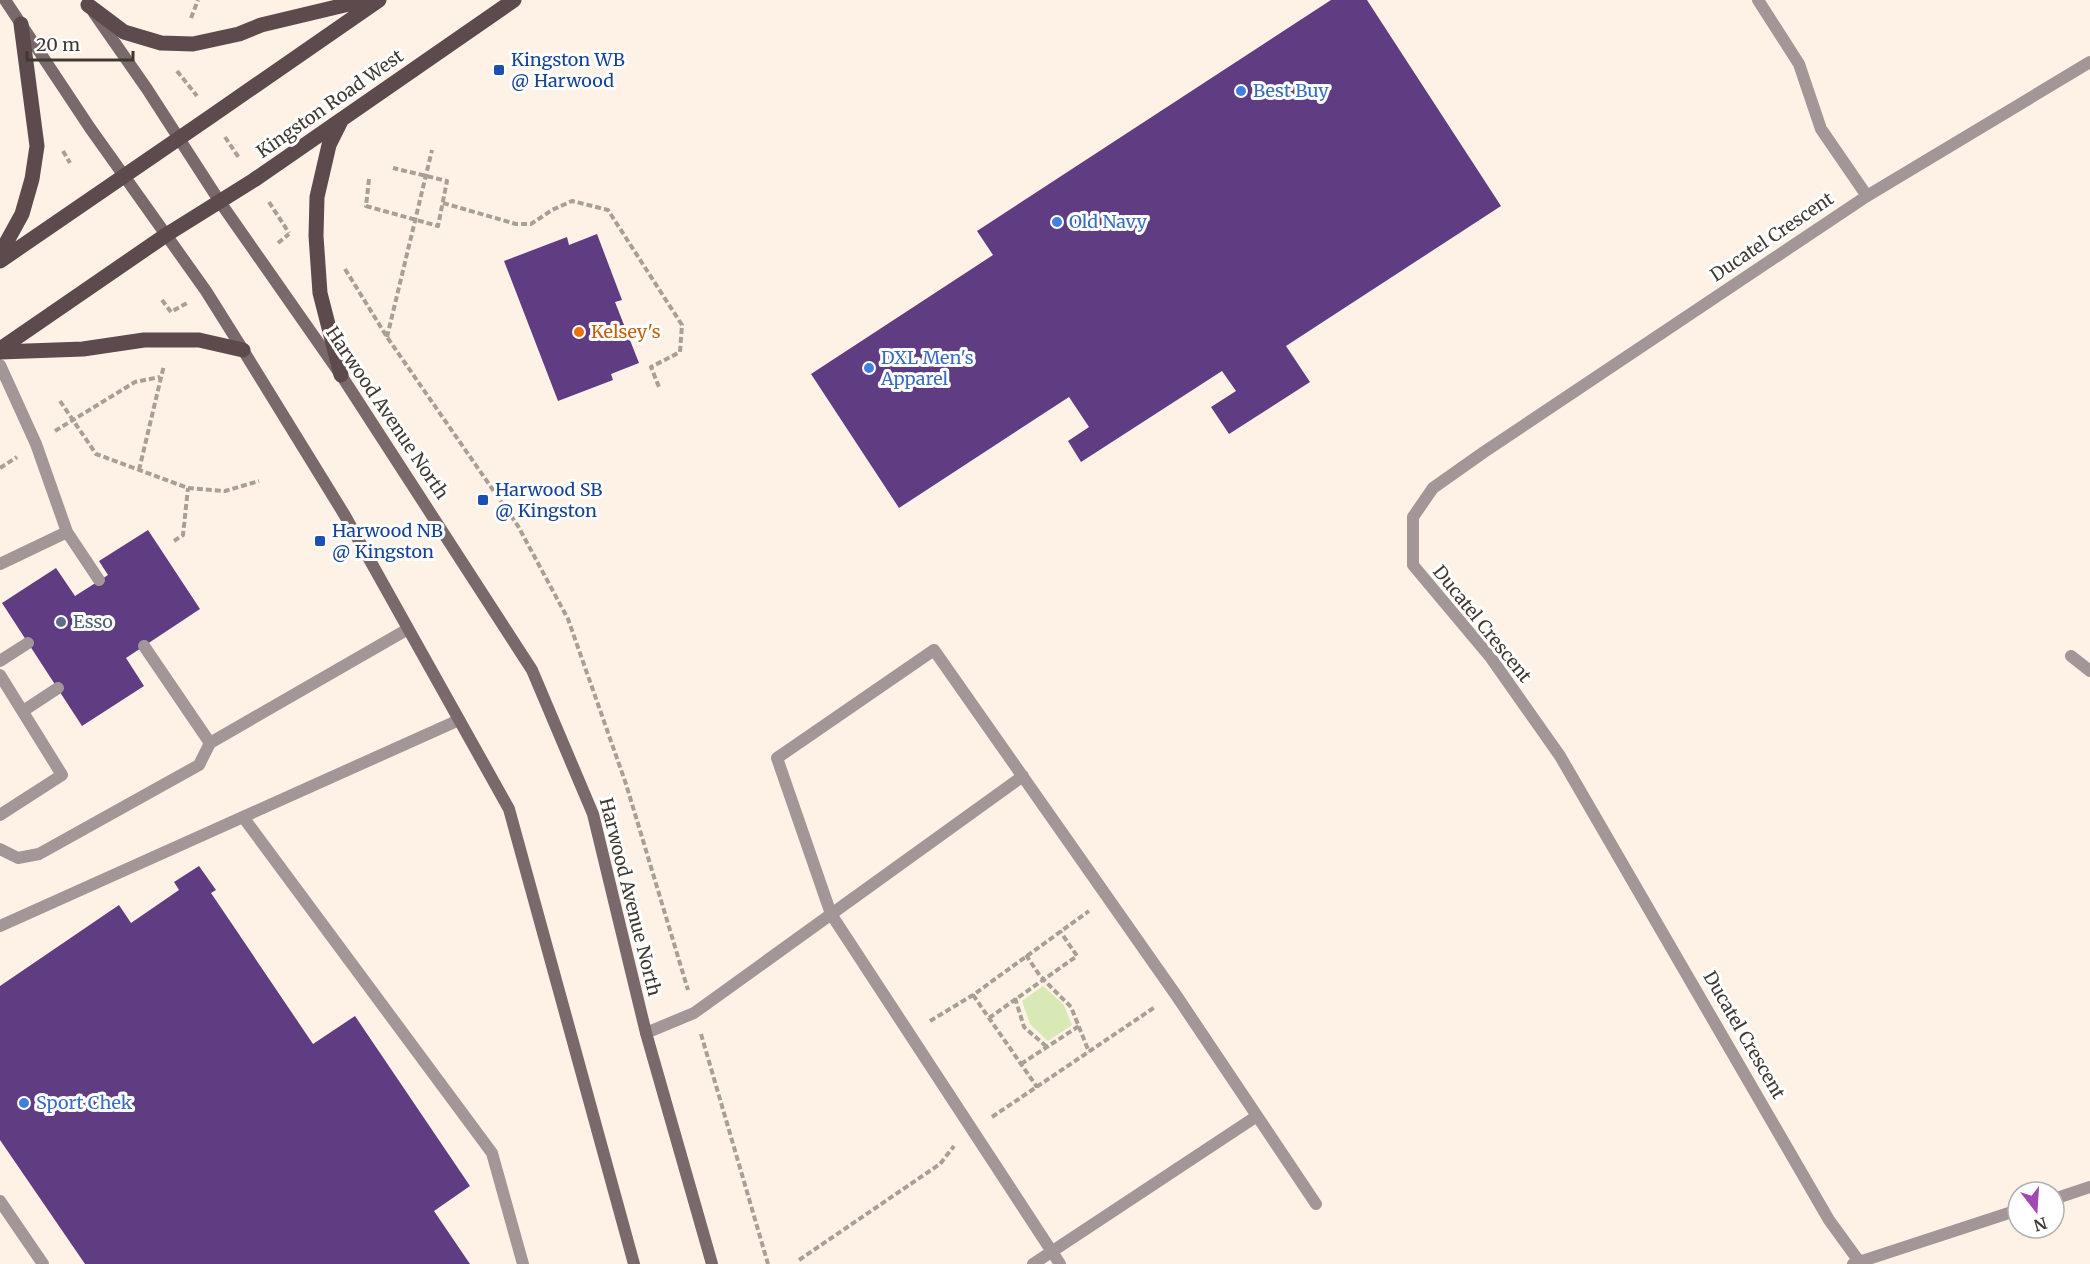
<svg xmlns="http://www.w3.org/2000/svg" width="2090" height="1264" viewBox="0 0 2090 1264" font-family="Merriweather,serif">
<rect width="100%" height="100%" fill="#fef2e7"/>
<path fill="#d8e9b5" d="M1043,986L1064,1005L1072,1025L1048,1041L1030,1024L1022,1001Z"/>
<path fill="#603d83" d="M1331,0H1367L1501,206L1286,346L1310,382L1229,434L1211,407L1236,391L1222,371L1081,462L1068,441L1089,427L1069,397L899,508L811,374L993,255L977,231Z
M597,234L622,300L615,302L639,363L611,374L613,380L558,401L504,261L567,237L569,245Z
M148,530L200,609L126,658L144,686L82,726L2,603L56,568L75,596L108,575L99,561Z
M199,866L216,890L211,893L313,1044L355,1016L470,1186L434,1211L470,1264H85L0,1140V986L119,905L131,923L179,890L174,882Z"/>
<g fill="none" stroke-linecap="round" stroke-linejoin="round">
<path stroke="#a89f95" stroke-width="4" stroke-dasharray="6 3" stroke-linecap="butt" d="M191,18L198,0
M177,71L197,96
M225,137L239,158
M63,151L70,163
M369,179L366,206L438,226L447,181L393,168
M269,202L289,233
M443,203L516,224H531L552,210L572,201L608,210L682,325L680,352L651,367L659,387
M278,243L289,234
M345,269L387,337L518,526L568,619L626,784L688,990
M162,300L171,312L187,303
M387,337L432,150
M60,401L96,454L188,488L225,491L259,481
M55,431L135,382L160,377
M0,468L17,457
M139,470L164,365
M174,541L183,535L188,488
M1026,955L1040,976L1071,1007L1089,1052
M973,995L1037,1087
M1015,998L1024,1027L1047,1047
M989,1018L1077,956L1060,931
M930,1021L973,995L1089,911
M701,1034L768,1264
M1021,1064L1079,1026
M992,1117L1155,1007
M799,1260L940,1164L954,1146"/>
<path stroke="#a29697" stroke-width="12" d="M1758,0L1799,64L1821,129L1867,196
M0,365L36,444L67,532L0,564
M67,532L99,580
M144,646L210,743
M0,661L28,643
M0,675L62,775L0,815
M23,711L58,688
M243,817L492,1153L523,1264
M0,849L18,858L39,854L199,765L210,743L408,629
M0,926L459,720
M646,1033L694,1013L1023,776
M0,1201L43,1264
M1033,1264L1257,1116
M1060,1264L831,914L777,758L934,650L1176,995L1316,1204"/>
<path stroke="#a29697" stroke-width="12" d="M2071,656L2090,671
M1861,1264L1829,1220L1560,756L1491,658L1413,565V517L1433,488L1484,452L1867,196L2090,62"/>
<path stroke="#a29697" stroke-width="12" d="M2054,1199L2090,1187
M1853,1264L2018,1210"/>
<path stroke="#7a696b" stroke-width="12" d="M5,0L90,128L206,291L243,350L344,514L509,809L634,1264
M94,13L147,89L220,202L341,375L532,670L593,814L646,1033L712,1264"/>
<path stroke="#5d4a4d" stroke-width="15" d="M88,5L124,32L161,43L193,44L239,34L261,25L366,0
M341,121L329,145L317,197L316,236L320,293L341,375
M0,254L22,214L32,179L37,146L21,24
M0,261C127,174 253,88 379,0
M0,349L166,235L254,180L514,0
M0,352L83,349L144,340H199L243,350"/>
</g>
<g fill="#1a4fb4" stroke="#fff" stroke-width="2">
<rect x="493" y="64" width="12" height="12" rx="3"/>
<rect x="477" y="494" width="12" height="12" rx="3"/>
<rect x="314" y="535" width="12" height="12" rx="3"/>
</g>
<g fill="#3f7fe0" stroke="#fff" stroke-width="2">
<circle cx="1241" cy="91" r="6"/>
<circle cx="1057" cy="222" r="6"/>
<circle cx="869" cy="368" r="6"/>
<circle cx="24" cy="1103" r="6"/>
</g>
<circle fill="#e8710a" stroke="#fff" stroke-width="2" cx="579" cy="332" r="6"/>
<circle fill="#5c6f8a" stroke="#fff" stroke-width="2" cx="61" cy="622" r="6"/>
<g text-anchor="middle" stroke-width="6" stroke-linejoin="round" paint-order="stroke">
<g font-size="18" fill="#164399" stroke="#fff" text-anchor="start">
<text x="511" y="66">Kingston WB<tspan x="511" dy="21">@ Harwood</tspan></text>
<text x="495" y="496">Harwood SB<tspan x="495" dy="21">@ Kingston</tspan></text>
<text x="332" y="537">Harwood NB<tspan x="332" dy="21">@ Kingston</tspan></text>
</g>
<g font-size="18" fill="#366cbe" stroke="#fff" text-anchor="start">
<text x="1253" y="97">Best Buy</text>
<text x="1069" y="228">Old Navy</text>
<text x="881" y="364">DXL Men's<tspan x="881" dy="21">Apparel</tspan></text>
<text x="36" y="1109">Sport Chek</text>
</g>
<g font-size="18" fill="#403931" stroke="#fff">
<text transform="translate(330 104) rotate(-35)" y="6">Kingston Road West</text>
<text transform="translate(1772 237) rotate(-34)" y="6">Ducatel Crescent</text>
<text transform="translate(387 413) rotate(56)" y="6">Harwood Avenue North</text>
<text transform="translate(1482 624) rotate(51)" y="6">Ducatel Crescent</text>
<text transform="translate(630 897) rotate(76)" y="6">Harwood Avenue North</text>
<text transform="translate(1744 1035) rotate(60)" y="6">Ducatel Crescent</text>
</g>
<g font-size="18" fill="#c56008" stroke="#fff" text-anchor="start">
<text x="591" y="338">Kelsey's</text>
</g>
<g font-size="18" fill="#4e5e75" stroke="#fff" text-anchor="start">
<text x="73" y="628">Esso</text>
</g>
</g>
<g transform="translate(2036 1210) rotate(163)"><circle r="28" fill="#ffffff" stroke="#b3b0ad" stroke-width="1.5"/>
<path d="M0-4.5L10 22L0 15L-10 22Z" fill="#a248b3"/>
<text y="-9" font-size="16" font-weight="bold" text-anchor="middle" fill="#403931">N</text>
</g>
<path d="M27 51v9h106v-9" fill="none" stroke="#403931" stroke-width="3"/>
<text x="36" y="51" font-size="18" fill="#403931" stroke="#ffffff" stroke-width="4.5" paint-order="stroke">20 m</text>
</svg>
